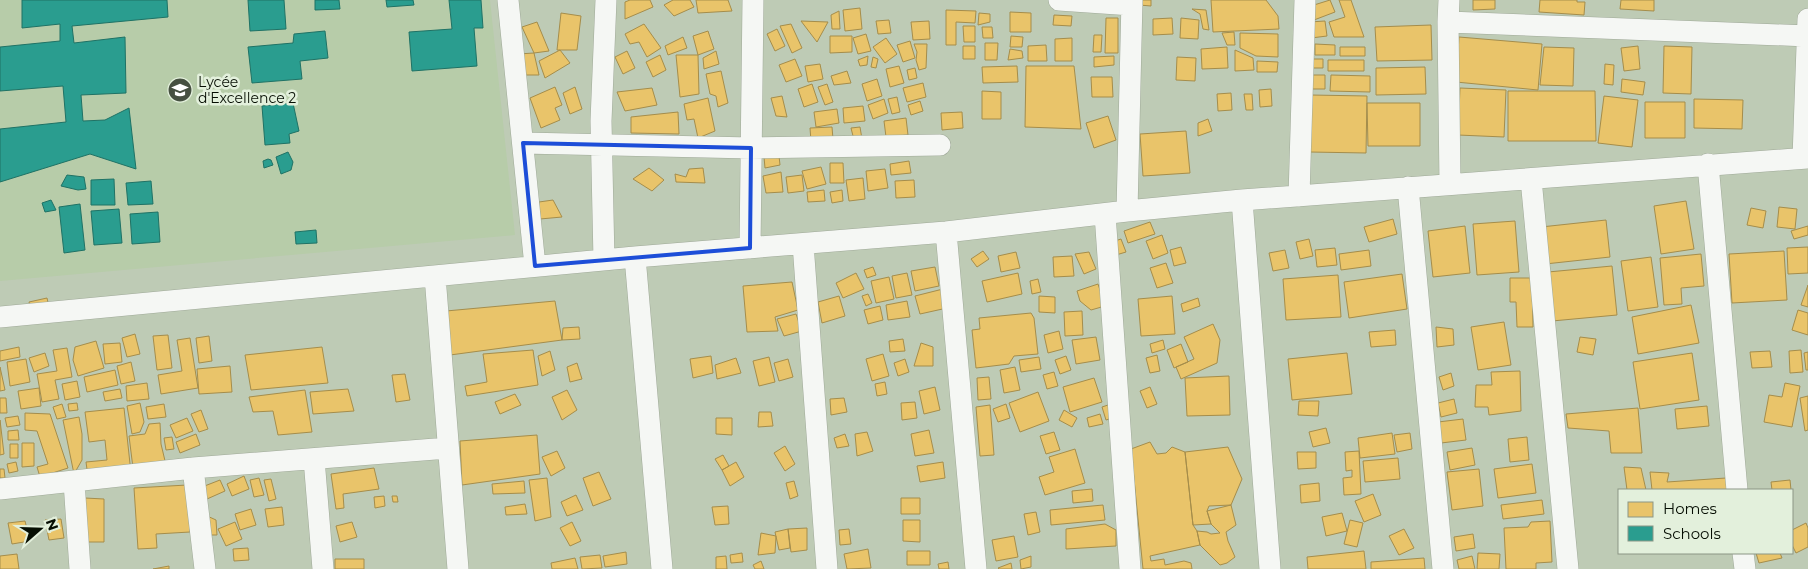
<svg xmlns="http://www.w3.org/2000/svg" width="1808" height="569" viewBox="0 0 1808 569" font-family="Montserrat,sans-serif">
<rect width="100%" height="100%" fill="#becbb5"/>
<path fill="#b7cca9" d="M0,0H490L515,235L0,281Z"/>
<path fill="#e9c46a" stroke="#a58d4b" d="M630,0H650L653,7L625,19V2Z
M673,0H690L694,7L674,16L664,5Z
M696,0H728L732,11L698,13Z
M1139,0H1151V6L1139,5Z
M1211,0H1266L1278,16L1279,29L1213,32Z
M1330,0L1335,12L1314,20V5Z
M1339,0H1351L1364,37H1334L1329,22L1345,17Z
M1473,0H1495V9L1473,10Z
M1540,0H1577V2H1585L1584,15L1539,12Z
M1621,0H1654V11L1620,9Z
M860,8L862,29L845,31L843,10Z
M1192,9L1206,10L1209,30L1203,29L1200,14Z
M946,10L976,11L975,23L956,22V45H946Z
M839,11L840,29H832L831,15Z
M1010,12L1031,13V32H1010Z
M561,13L581,16L577,50H557Z
M979,13L990,14V22L978,25Z
M1054,15L1072,16L1071,26L1053,25Z
M1106,18H1118V53H1105Z
M1172,18L1173,34L1153,35V19Z
M1181,18L1199,20L1198,39L1180,38Z
M889,20L891,33L878,34L876,21Z
M801,21L828,22L817,42Z
M929,21L930,39L913,40L911,22Z
M1325,21L1327,36L1311,38L1309,22Z
M537,22L549,51L534,53L522,27Z
M644,24L661,48L647,57L639,42L630,44L625,34Z
M791,24L802,48L792,53L780,26Z
M1431,25L1432,60L1377,61L1375,27Z
M963,26H975V42H964Z
M982,27H992L993,38H983Z
M777,29L785,46L775,51L767,34Z
M708,31L714,49L698,55L693,36Z
M1234,32L1235,45H1227L1222,33Z
M1240,33L1278,34V57L1256,56L1240,48Z
M866,34L871,51L858,54L853,38Z
M1094,35H1102L1101,52H1093Z
M830,36H852V52L830,53Z
M1011,36L1023,37L1022,47H1010Z
M683,37L687,48L668,55L665,46Z
M1459,37L1542,44L1538,90L1456,82Z
M886,38L897,54L885,63L873,47Z
M1072,38V61H1055V39Z
M910,41L915,58L903,62L897,45Z
M985,43H998L997,60H985Z
M914,44H927L926,68L919,70L916,60L917,52Z
M1315,44L1335,45V55H1315Z
M1046,45L1047,61H1028V46Z
M963,46H975V59H963Z
M1638,46L1640,69L1624,71L1621,48Z
M1664,46L1692,47L1691,94L1663,93Z
M1227,47L1228,68L1202,69L1201,49Z
M1340,47H1365V56H1340Z
M1544,47L1574,48L1573,86L1540,85Z
M1010,49L1022,51L1023,58L1008,60Z
M560,50L570,63L545,78L539,61Z
M1235,50L1253,58L1254,70L1235,71Z
M627,51L635,68L623,74L615,57Z
M716,51L719,64L704,69L703,58Z
M534,53L539,75H521L518,54Z
M660,55L666,70L653,77L646,62Z
M676,55H698L699,94L680,97Z
M868,56L867,65L860,66L858,60Z
M1114,56V65L1094,67V57Z
M873,57L878,59L876,68L871,67Z
M1177,57L1196,58L1195,81L1176,80Z
M795,59L802,76L786,82L779,65Z
M1309,59H1323V68H1309Z
M1328,60H1364V71H1328Z
M1257,61L1278,62L1277,72H1257Z
M820,64L823,79L808,82L805,66Z
M1605,64L1614,65L1613,85L1604,84Z
M899,66L904,83L890,87L886,69Z
M1017,66L1018,82L983,83L982,67Z
M1026,66H1074L1081,129L1025,127Z
M1425,67L1426,94L1376,95V68Z
M915,68L917,78L909,80L907,70Z
M721,71L728,103L718,107L716,96L710,94L706,74Z
M847,71L851,83L834,85L831,76Z
M1309,75H1325V89H1308Z
M1331,75L1370,76V92L1330,91Z
M1091,77H1112L1113,97H1092Z
M877,79L882,96L867,101L862,84Z
M1622,79L1645,82L1643,95L1621,92Z
M923,83L926,97L907,102L903,88Z
M812,84L818,102L804,107L798,89Z
M827,84L833,102L825,105L818,87Z
M555,87L562,105L555,108L560,120L541,128L530,98Z
M575,87L582,109L570,114L563,93Z
M652,88L657,105L625,111L617,92Z
M1460,88L1506,90L1504,137L1458,135Z
M1271,89L1272,106L1260,107L1259,90Z
M982,91L1001,92V119H982Z
M1508,91H1595L1596,141H1508Z
M1231,93L1232,110L1218,111L1217,94Z
M1244,94H1252L1253,110H1246Z
M1311,95L1367,96L1366,153L1310,152Z
M782,96L787,117L776,116L771,98Z
M1604,96L1638,100L1632,147L1598,143Z
M897,97L900,112L892,114L888,99Z
M708,98L715,131L698,138L694,119L687,120L684,104Z
M884,99L888,113L873,119L868,105Z
M1694,99L1743,100L1742,129L1694,128Z
M920,101L923,111L911,115L908,105Z
M1645,102H1685V138H1645Z
M1367,103H1420V146H1368Z
M863,106L865,121L844,123L843,108Z
M837,109L839,123L816,127L814,112Z
M678,112L679,134L631,133V117Z
M962,112L963,128L942,130L941,113Z
M1108,116L1116,140L1094,148L1086,123Z
M906,118L908,135L886,137L884,121Z
M1208,119L1212,131L1198,136V123Z
M832,127L833,139L811,141L810,128Z
M860,127L862,139L854,140L851,128Z
M1186,131L1190,173L1143,176L1140,134Z
M779,156L780,165L765,168L764,157Z
M909,161L911,173L891,175L890,164Z
M830,163H843L844,183H830Z
M821,167L826,184L807,189L802,171Z
M649,168L664,180L652,191L633,179Z
M703,168L705,183L676,182L675,174L686,177L689,169Z
M885,169L888,188L868,191L866,171Z
M781,172L783,192L766,193L763,176Z
M802,175L804,191L788,193L786,177Z
M863,178L865,199L849,201L846,180Z
M914,180L915,197L896,198L895,181Z
M824,190L825,201L808,202L807,192Z
M842,190L843,201L832,203L830,192Z
M553,200L562,217L540,219L539,202Z
M1686,201L1694,249L1661,254L1654,206Z
M1779,207L1797,209L1795,229L1777,227Z
M1751,208L1766,211L1763,228L1747,225Z
M1393,219L1397,234L1369,242L1364,227Z
M1606,220L1610,257L1545,264L1541,227Z
M1515,221L1519,272L1477,275L1473,224Z
M1150,222L1155,234L1128,243L1124,231Z
M1465,226L1470,273L1433,277L1428,231Z
M1808,226V235L1794,239L1791,231Z
M1162,235L1168,253L1153,259L1146,241Z
M1121,239L1126,252L1116,255L1112,242Z
M1309,239L1313,256L1300,259L1296,242Z
M1181,247L1186,263L1174,266L1170,250Z
M1808,247V273L1788,274L1787,248Z
M1335,248L1337,265L1317,267L1315,250Z
M1285,250L1289,268L1273,271L1269,253Z
M1369,250L1371,266L1341,270L1339,254Z
M983,251L989,259L977,267L971,259Z
M1784,251L1787,300L1732,303L1729,254Z
M1016,252L1020,268L1001,272L998,256Z
M1089,252L1096,269L1084,274L1075,254Z
M1701,254L1704,286L1681,288L1682,304L1664,305L1660,258Z
M1072,256L1074,276L1054,277L1053,257Z
M1651,257L1658,307L1628,311L1621,261Z
M1166,263L1173,283L1157,288L1150,268Z
M1612,266L1617,315L1552,321L1548,272Z
M873,267L876,275L867,278L864,270Z
M935,267L939,286L915,291L911,271Z
M856,273L864,289L843,298L836,283Z
M907,273L912,295L896,298L892,276Z
M1018,273L1022,294L987,302L982,281Z
M1402,274L1407,309L1349,318L1344,282Z
M1338,275L1341,317L1286,320L1283,279Z
M889,277L894,299L876,303L871,281Z
M1510,278H1532L1533,327H1517L1516,302H1510Z
M1038,279L1041,292L1032,294L1030,281Z
M792,282L798,310L775,317L778,331L747,332L743,286Z
M1098,284L1105,306L1091,310L1080,301L1077,291Z
M1808,285V307L1801,305Z
M943,289L947,308L920,314L915,296Z
M868,294L872,303L866,306L862,296Z
M839,296L845,316L822,323L818,302Z
M1039,296L1055,297V313L1039,312Z
M1172,296L1175,334L1141,336L1138,299Z
M47,298L49,307L31,311L29,302Z
M1198,298L1200,306L1183,312L1181,304Z
M555,301L562,340L450,355L446,311Z
M907,301L910,317L888,320L886,305Z
M1691,305L1699,343L1638,354L1632,317Z
M880,306L883,320L868,324L864,310Z
M1798,310L1808,313V335L1792,330Z
M1082,311L1083,335L1065,336L1064,312Z
M1031,313L1034,318L1038,354L1014,356L1009,364L976,368L972,330L980,329L979,318Z
M796,314L802,331L784,336L777,319Z
M1504,322L1511,365L1478,370L1471,327Z
M1213,324L1220,340L1217,363L1181,379L1176,367L1194,359L1184,337Z
M579,327L580,339L562,340L563,328Z
M1436,327L1453,329L1454,345L1437,347Z
M1395,330L1396,345L1371,347L1369,332Z
M1059,331L1063,349L1048,353L1044,335Z
M135,334L140,354L127,357L122,338Z
M168,335L172,368L157,370L153,336Z
M209,336L212,361L199,363L196,338Z
M1096,337L1100,360L1076,364L1072,340Z
M1580,337L1596,339L1593,355L1577,352Z
M190,338L198,388L161,394L158,375L182,371L177,340Z
M903,339L905,351L890,352L889,341Z
M1163,340L1165,349L1152,353L1150,344Z
M96,341L104,368L78,376L73,360L75,347Z
M120,343L122,362L105,364L103,344Z
M921,343L933,347V366H914Z
M1181,344L1188,362L1174,368L1167,350Z
M19,347L20,357L0,361V351Z
M322,347L328,383L251,390L245,355Z
M67,348L72,377L55,380L59,399L42,402L37,374L57,371L53,350Z
M533,350L538,385L467,396L465,386L487,382L483,354Z
M1801,350L1803,372L1790,373L1789,351Z
M550,351L555,370L542,376L538,356Z
M1770,351L1772,367L1752,368L1750,352Z
M1808,352V370H1806L1804,353Z
M45,353L49,366L34,372L29,358Z
M1347,353L1352,394L1292,400L1288,359Z
M1692,353L1699,400L1640,409L1633,362Z
M883,354L889,376L872,381L866,359Z
M1157,355L1160,371L1150,373L1146,358Z
M711,356L713,373L693,378L690,359Z
M1066,356L1071,370L1060,374L1055,360Z
M769,357L775,382L759,386L753,361Z
M1039,357L1041,369L1021,372L1019,360Z
M736,358L741,373L717,379L715,365Z
M26,359L30,382L10,386L7,362Z
M788,359L793,377L779,381L774,363Z
M905,359L909,372L898,376L894,363Z
M131,362L135,381L121,384L117,366Z
M577,363L582,379L570,382L567,367Z
M230,366L232,392L199,394L197,369Z
M0,367L5,390L0,391Z
M1015,367L1020,390L1004,393L1000,370Z
M115,370L118,385L87,392L84,377Z
M1520,371L1521,411L1489,415L1488,407H1475L1476,385H1492L1491,372Z
M1054,372L1058,386L1047,389L1043,375Z
M1451,373L1454,386L1443,390L1439,377Z
M405,374L410,400L396,402L392,375Z
M1229,376L1230,415L1187,416L1185,378Z
M989,377L991,399L978,400L977,378Z
M1094,378L1102,402L1070,412L1063,387Z
M77,381L80,397L65,400L62,384Z
M885,382L887,394L877,396L875,384Z
M147,383L149,399L127,401L126,386Z
M1785,383L1800,386L1792,427L1764,422L1769,395L1782,397Z
M935,387L940,410L924,414L919,391Z
M1150,387L1157,404L1147,408L1140,391Z
M39,388L41,406L21,409L18,391Z
M120,389L122,398L105,401L103,392Z
M348,389L354,411L313,414L310,392Z
M305,390L312,432L278,435L273,411L253,412L249,397Z
M567,390L577,410L562,420L552,397Z
M1038,392L1049,421L1020,432L1009,403Z
M515,394L521,405L500,414L495,402Z
M1808,396V430L1805,431L1800,398Z
M0,398H6L7,413H0Z
M844,398L847,412L831,415L830,399Z
M1454,399L1457,413L1441,417L1438,403Z
M1299,401H1319L1318,416L1298,415Z
M915,402L917,418L902,420L901,403Z
M77,403L78,410L69,411L68,404Z
M140,403L144,422L140,432L132,434L127,406Z
M62,404L66,417L57,419L53,407Z
M164,404L166,417L148,419L146,407Z
M1006,404L1010,418L998,422L993,409Z
M1111,404L1116,417L1106,420L1102,407Z
M990,405L994,455L980,456L976,407Z
M1707,406L1709,426L1677,429L1675,409Z
M124,408L131,473L88,477L86,462L107,460L105,440L89,442L85,412Z
M1638,408L1642,453H1611L1609,431L1568,428L1566,414Z
M201,410L208,429L199,432L191,414Z
M1064,410L1077,418L1072,427L1059,420Z
M759,412H771L773,426L758,427Z
M25,413L50,414L68,468L40,477L37,467L48,464L37,431L25,430Z
M1100,414L1103,424L1089,427L1087,418Z
M18,416L20,425L7,427L5,418Z
M79,417L82,434V460L74,474L63,420Z
M187,418L193,431L176,438L170,425Z
M716,418H732V435L716,434Z
M1463,419L1466,440L1441,443L1438,422Z
M0,420L4,454L0,455Z
M160,423L161,444L166,465L133,468L129,436L145,434L149,424Z
M1326,428L1330,443L1313,447L1309,432Z
M18,430L19,440H8V431Z
M929,430L934,453L915,456L911,434Z
M867,432L873,451L857,456L855,434Z
M1054,432L1060,450L1046,454L1040,436Z
M1392,433L1395,454L1360,458L1358,438Z
M1410,433L1412,449L1397,452L1394,435Z
M196,434L200,445L180,453L176,442Z
M845,434L849,446L837,448L834,438Z
M537,435L540,474L462,485L460,441Z
M172,437L174,449L166,450L164,438Z
M1527,437L1529,460L1510,462L1508,439Z
M1150,442L1157,454L1166,453L1172,447L1185,452L1193,525L1197,531L1200,545L1150,556L1151,561L1164,559L1165,565L1184,561L1191,563L1192,569H1143L1131,449Z
M22,443H34V466L22,467Z
M10,444H18V458H10Z
M785,446L795,464L785,471L774,453Z
M1228,447L1242,479L1231,505L1209,506L1207,511L1211,524L1193,525L1185,452Z
M1472,448L1475,465L1450,470L1447,452Z
M1075,449L1085,483L1045,495L1039,477L1054,472L1049,457Z
M557,451L565,468L551,476L542,457Z
M1359,451L1361,494L1344,495L1343,478L1352,477V470L1346,471L1345,452Z
M1297,452H1316V468L1298,469Z
M723,455L729,466L722,470L715,459Z
M1398,458L1400,479L1365,482L1363,461Z
M16,462L18,471L9,473L7,464Z
M736,462L744,477L730,486L722,470Z
M943,462L945,478L920,482L917,466Z
M1532,464L1536,493L1498,498L1494,469Z
M1624,467L1641,468L1646,490H1627Z
M374,468L379,489L343,494L344,508L336,509L331,474Z
M0,469H4L5,478H0Z
M1479,469L1483,506L1452,510L1447,472Z
M599,472L611,499L593,506L583,478Z
M1650,472L1669,473L1667,482L1726,478L1727,490H1652Z
M244,476L249,489L232,496L227,484Z
M259,478L264,495L254,497L250,480Z
M547,478L551,517L535,521L529,480Z
M271,479L276,499L269,501L264,480Z
M220,480L225,491L207,499L202,487Z
M1790,480L1791,490H1772L1771,482Z
M524,481L525,493L493,494L492,484Z
M794,481L798,496L790,499L786,483Z
M1319,483L1320,501L1301,503L1300,485Z
M187,485L190,532L156,534L157,548L138,549L134,488Z
M1092,489L1093,501L1073,503L1072,491Z
M1373,494L1381,515L1364,522L1355,501Z
M576,495L583,510L567,516L561,502Z
M384,496L385,506L375,508L374,497Z
M392,496H397L398,502H393Z
M85,498L104,499V542H85Z
M901,498H920V514H901Z
M1542,500L1544,514L1503,519L1501,505Z
M525,504L527,514L506,515L505,507Z
M1103,505L1105,520L1051,525L1050,510Z
M1231,505L1236,525L1226,532L1228,541L1235,557L1227,563L1220,565L1200,545L1197,531L1207,532L1211,534L1220,533L1211,524L1207,511Z
M728,506L729,524L715,525L712,507Z
M282,507L284,525L268,527L265,509Z
M251,509L256,525L240,530L235,514Z
M1036,512L1040,532L1028,535L1024,514Z
M1342,513L1347,531L1326,536L1322,517Z
M205,515L216,520L217,535H205Z
M61,519L64,538L49,540L45,520Z
M903,520H920V542L903,541Z
M1350,520L1363,523L1357,547L1344,544Z
M25,521L30,541L12,544L8,523Z
M1550,521L1552,562L1536,563V569H1506L1504,528L1528,527L1531,522Z
M235,522L242,539L226,546L218,529Z
M352,522L357,537L340,542L336,526Z
M572,522L581,541L570,546L560,528Z
M1806,523L1808,528V547L1796,553L1792,545V530Z
M1105,524L1116,530V546L1066,549V529Z
M807,528V550L791,552L788,529Z
M788,529L790,548L779,550L775,532Z
M849,529L851,544L840,545L839,530Z
M1404,529L1414,548L1399,555L1389,536Z
M761,533L776,536L775,553L758,555Z
M1473,534L1475,548L1456,551L1454,537Z
M1014,536L1018,557L996,561L992,540Z
M248,548L249,560L234,561L233,549Z
M868,549L871,568L847,569L844,554Z
M907,551H930V565H907Z
M1364,551L1366,569H1308L1307,557Z
M626,552L627,564L605,567L603,556Z
M742,553L743,562L731,563L730,555Z
M1478,553L1500,554L1499,569H1477Z
M1756,553H1780L1782,558L1759,563Z
M17,554L19,569H0V556Z
M600,555L602,568L582,569L580,557Z
M726,556L727,569H716V557Z
M1031,556V567L1021,569L1020,560Z
M1472,556L1475,569H1459L1457,560Z
M575,558L578,569H552L551,563Z
M1424,558L1425,569H1371V562Z
M335,559H364V569H335Z
M761,561L764,569H755L753,565Z
M948,562L949,569H939L938,564Z
M1011,563L1012,569H999L998,568Z
M169,566V569H153Z"/>
<path fill="#2a9d8f" stroke="#1f7265" d="M22,0H167L168,17L72,26L74,43L125,37L126,93L81,95L83,121L105,120L129,108L136,169L90,154L0,182V129L66,122L63,86L0,91V47L60,41V24L22,28Z
M248,0H284L286,29L250,31Z
M315,0H339L340,9L315,10Z
M386,0H413L414,5L387,7Z
M449,0H481L483,28H474L477,66L412,71L409,32L452,29Z
M325,31L328,58L300,61L302,79L252,83L248,47L293,43L294,34Z
M293,103L299,131L289,134L290,143L265,145L262,106Z
M288,152L293,162L291,170L281,174L276,157Z
M268,159L271,160L273,165L264,168L263,161Z
M67,175L84,177L86,189L78,190L61,186Z
M114,179L115,205H91V180Z
M151,181L153,204L128,205L126,183Z
M51,200L56,210L45,212L42,203Z
M80,204L85,250L64,253L59,207Z
M119,209L122,243L94,245L91,211Z
M158,212L160,242L132,244L130,214Z
M316,230L317,243L296,244L295,232Z"/>
<g fill="none" stroke-linecap="round" stroke-linejoin="round">
<defs>
<path id="minor" d="M508,0L535,266
M1059,0L1132,5
M1449,0L1448,22L1450,184
M1448,22L1808,36
M523,143L751,148L940,145
M1803,158L1808,19
M1708,164L1737,490
M1531,179L1568,569
M1408,187L1443,569
M1299,196L1305,0
M1242,200L1270,569
M1127,211L1132,0
M1105,214L1130,569
M946,232L976,569
M803,244L827,569
M750,248L753,0
M635,257L662,569
M604,260L601,121L606,0
M435,276L458,569
M0,317L635,257L946,232L1127,211L1242,200L1808,158
M314,459L323,569
M193,468L205,569
M74,482L80,569
M0,489L193,468L448,448
M1743,553L1745,569"/>
</defs>
<use href="#minor" stroke="#9fa998" stroke-width="22"/>
<use href="#minor" stroke="#f5f7f4" stroke-width="21"/>
</g>
<path fill="none" stroke="#1d4ed8" stroke-width="4" stroke-linejoin="round" d="M523,143L751,148L750,248L535,266Z"/>
<defs>
<symbol id="school-disc" viewBox="-11 -11 22 22"><circle r="9.5" fill="#465041" stroke="#e3f0dc"/><path d="M0-5L7-2L0 1L-7-2ZM-4 1L0 2.5L4 1V4Q0 6-4 4Z" fill="#fff"/></symbol>
</defs>
<g fill-rule="evenodd">
<use href="#school-disc" x="166" y="76" width="28" height="28"/>
</g>
<g text-anchor="middle" stroke-width="5" stroke-linejoin="round" paint-order="stroke">
<g font-size="14" fill="#060e03" stroke="#e3f0dc" text-anchor="start">
<text x="198" y="87">Lycée<tspan x="198" dy="16">d'Excellence 2</tspan></text>
</g>
</g>
<rect x="1618" y="489" width="175" height="65" fill="#e3f0dc" stroke="#8b9685"/>
<rect x="1628" y="502" width="25" height="15" fill="#e9c46a" stroke="#8b9685"/>
<text x="1663" y="514" font-size="15" fill="#060e03">Homes</text>
<rect x="1628" y="526" width="25" height="15" fill="#2a9d8f" stroke="#8b9685"/>
<text x="1663" y="539" font-size="15" fill="#060e03">Schools</text>
<g transform="translate(40 529) rotate(70)" stroke="#e3f0dc" stroke-width="4" paint-order="stroke">
<path d="M0-4L9 19L0 12L-9 19Z" fill="#060e03"/>
<text y="-8" font-size="14" font-weight="bold" text-anchor="middle" fill="#060e03">N</text>
</g>
</svg>
